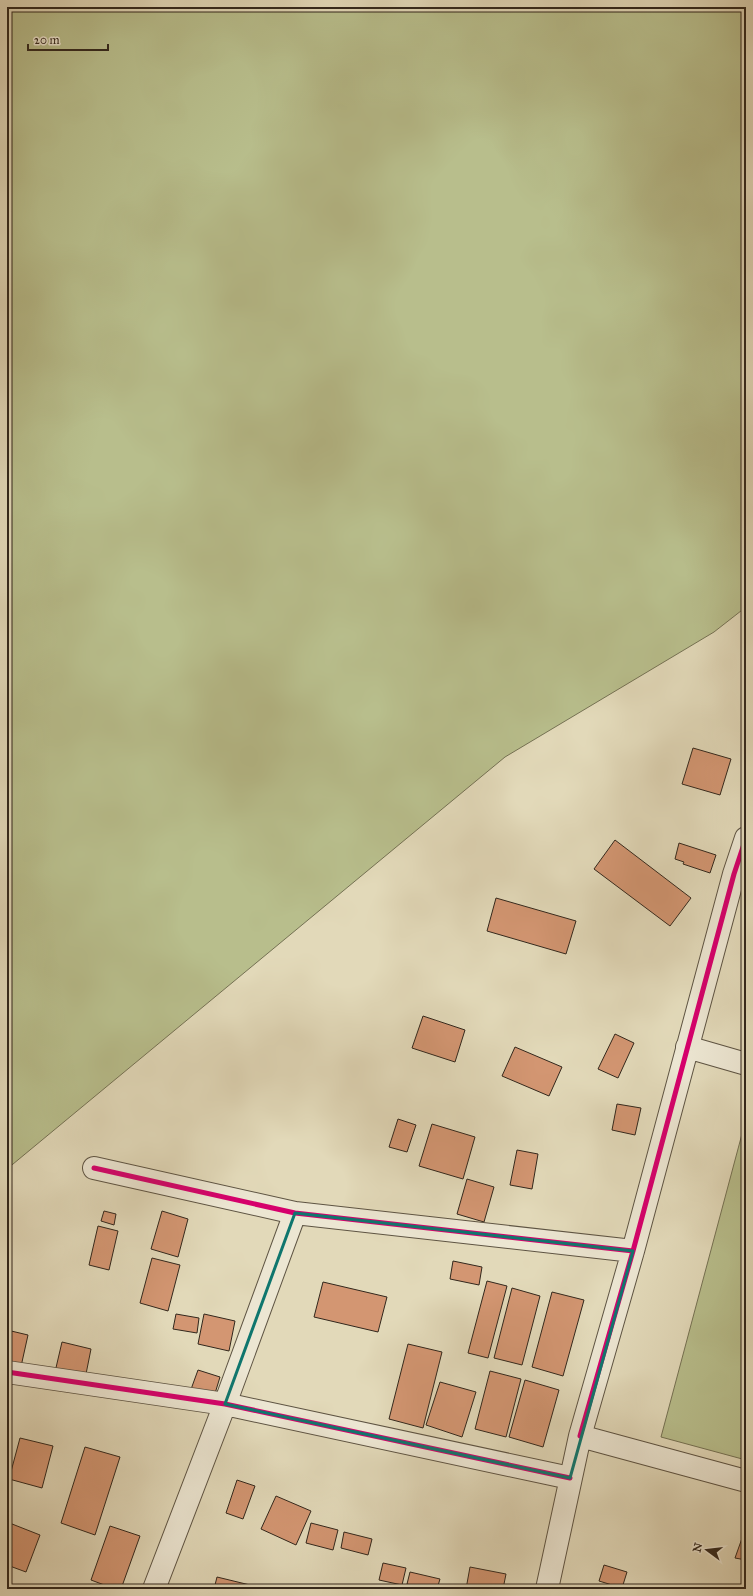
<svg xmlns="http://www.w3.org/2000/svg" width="753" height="1596" viewBox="0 0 753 1596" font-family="'IM FELL Great Primer',serif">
<rect width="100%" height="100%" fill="#e2d9b9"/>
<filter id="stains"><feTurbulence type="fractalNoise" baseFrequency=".005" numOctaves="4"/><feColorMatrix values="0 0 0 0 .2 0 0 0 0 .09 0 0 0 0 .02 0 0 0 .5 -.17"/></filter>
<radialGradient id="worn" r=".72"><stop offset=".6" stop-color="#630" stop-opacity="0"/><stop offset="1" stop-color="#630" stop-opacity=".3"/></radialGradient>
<path fill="#b8be8c" stroke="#757254" d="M7,7H746V607L714,632L505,757L7,1169Z
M746,1119V1460L661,1437Z"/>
<path fill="#d39672" stroke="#32271c" d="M693,748L731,759L720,795L682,784Z
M615,840L691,898L670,926L594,869Z
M679,843L716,855L710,873L683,864L684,862L675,859Z
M496,898L576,921L566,954L487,931Z
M423,1016L465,1030L455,1062L412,1048Z
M615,1034L634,1043L618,1078L598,1069Z
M515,1047L562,1067L549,1096L502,1076Z
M617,1104L641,1108L635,1135L612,1130Z
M398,1119L416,1125L407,1152L389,1147Z
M432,1124L475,1137L463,1179L419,1166Z
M517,1150L538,1154L532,1189L510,1185Z
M467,1179L494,1187L484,1222L457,1214Z
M104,1211L116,1214L114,1225L101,1221Z
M162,1211L188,1219L178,1257L151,1249Z
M98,1226L118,1231L109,1270L89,1265Z
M152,1258L180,1265L168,1311L140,1303Z
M453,1261L482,1267L479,1285L450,1279Z
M487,1281L507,1286L488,1358L468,1353Z
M323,1282L387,1297L378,1332L314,1317Z
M512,1288L540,1296L522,1365L494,1358Z
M552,1292L584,1300L563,1376L532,1367Z
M176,1314L199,1318L197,1333L173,1329Z
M204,1314L235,1321L229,1351L198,1344Z
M7,1330L28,1335L20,1371L7,1368Z
M62,1342L91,1349L85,1379L55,1372Z
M408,1344L442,1352L423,1428L389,1419Z
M198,1370L220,1377L213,1400L190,1392Z
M490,1371L521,1379L506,1437L475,1429Z
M525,1380L559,1390L543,1447L509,1437Z
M440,1382L476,1392L462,1437L426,1425Z
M20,1438L53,1446L42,1488L9,1479Z
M85,1447L120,1457L95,1535L61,1523Z
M237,1480L255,1486L243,1519L226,1513Z
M276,1496L311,1511L296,1545L261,1529Z
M7,1522L40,1535L26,1572L7,1565Z
M311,1523L338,1530L333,1550L306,1543Z
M110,1526L140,1536L121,1589H115L91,1580Z
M746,1527V1560L735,1558Z
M344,1532L372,1539L368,1555L341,1548Z
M383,1563L406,1568L402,1585L379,1580Z
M604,1565L627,1572L622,1588L599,1581Z
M470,1567L506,1574L503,1589H466Z
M410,1572L440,1579L437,1589H426L407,1584Z
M217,1577L250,1585L249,1589H214Z"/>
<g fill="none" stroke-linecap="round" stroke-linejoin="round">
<defs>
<path id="street" d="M687,1047L746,1064
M94,1168L295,1213L633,1251
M7,1372L225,1404L570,1478
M580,1436L633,1251L734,874L746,838
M154,1589L225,1404L295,1213
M547,1589L580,1436L746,1481"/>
</defs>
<use href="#street" stroke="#5e5443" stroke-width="24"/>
<use href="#street" stroke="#ece6d2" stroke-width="22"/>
<defs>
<path id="cycleway" d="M94,1168L295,1213L633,1251
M7,1372L225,1404L570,1478
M580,1436L633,1251L734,874L746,838"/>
</defs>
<use href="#cycleway" stroke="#ece6d2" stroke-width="8"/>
<use href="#cycleway" stroke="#d6006c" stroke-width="5"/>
</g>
<path fill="none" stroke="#0f766e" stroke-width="3" stroke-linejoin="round" d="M295,1213L633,1251L570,1478L225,1404Z"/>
<rect width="753" height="1596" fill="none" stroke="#e2d9b9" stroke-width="24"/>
<rect x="8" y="8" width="737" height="1580" fill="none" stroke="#32271c" stroke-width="2"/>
<rect x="12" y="12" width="729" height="1572" fill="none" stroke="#32271c"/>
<g transform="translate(707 1550) rotate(285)" stroke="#ece6d2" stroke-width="3" paint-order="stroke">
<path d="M0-3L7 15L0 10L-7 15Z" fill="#32271c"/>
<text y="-6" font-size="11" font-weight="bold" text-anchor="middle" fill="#32271c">N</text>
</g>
<path d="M28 44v6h80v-6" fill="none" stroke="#32271c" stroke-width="2"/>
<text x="34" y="44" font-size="12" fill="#32271c" stroke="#ece6d2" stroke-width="3" paint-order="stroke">20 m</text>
<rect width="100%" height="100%" filter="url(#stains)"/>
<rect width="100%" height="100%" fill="url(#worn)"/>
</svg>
